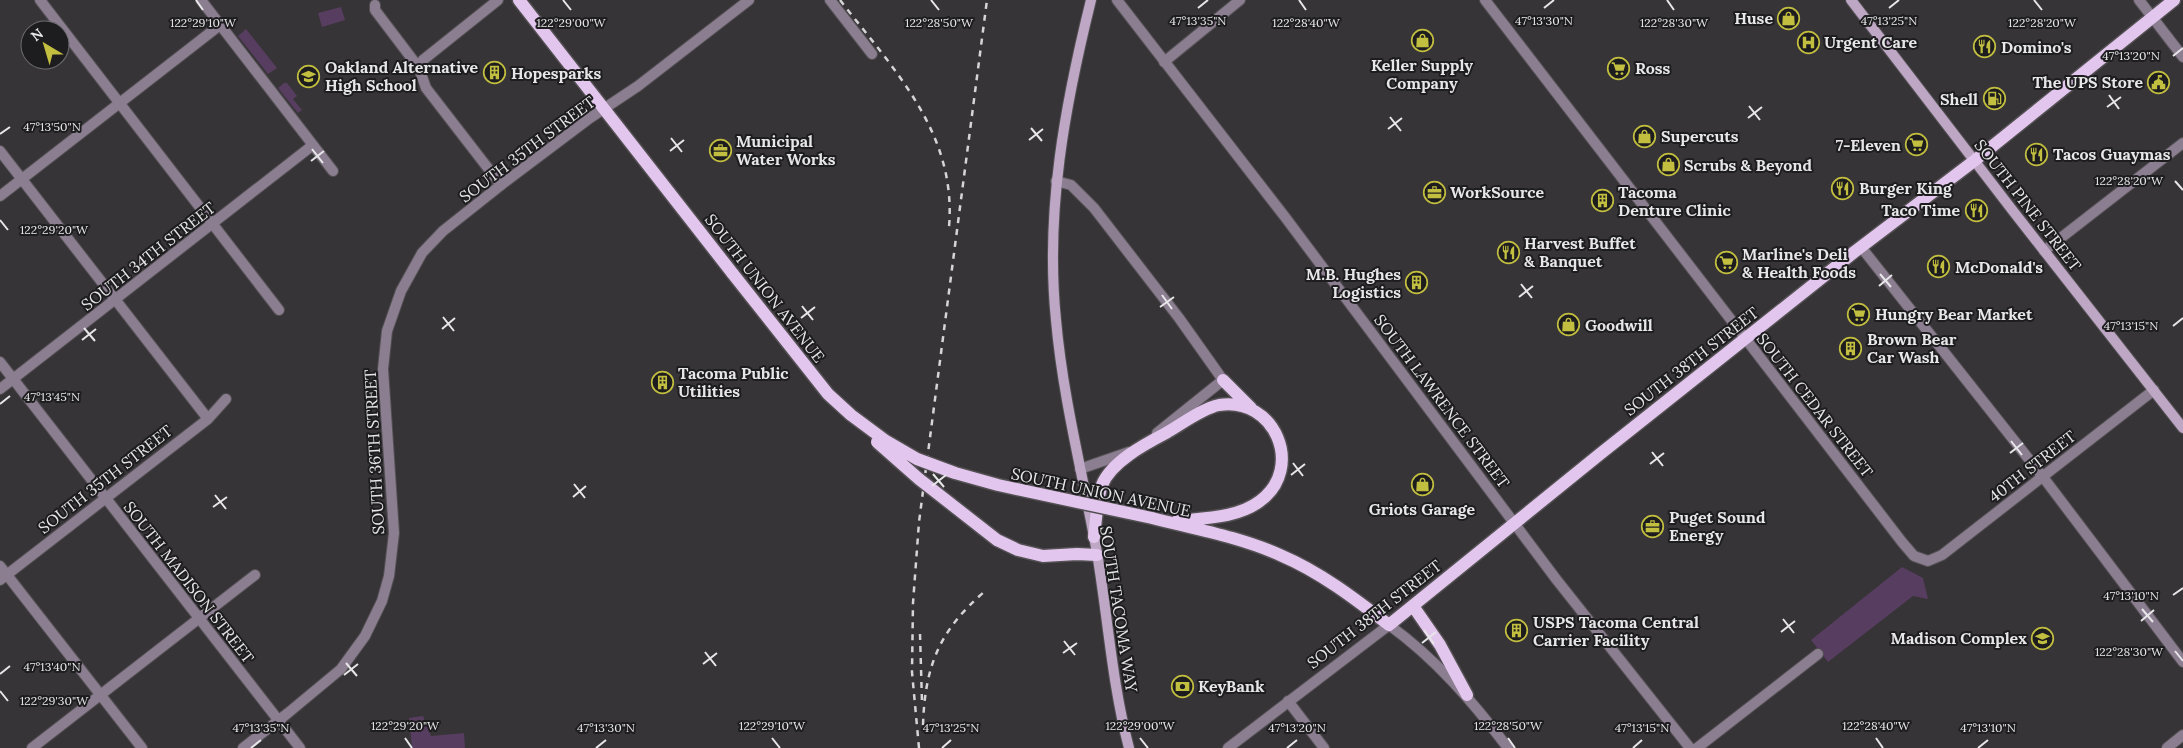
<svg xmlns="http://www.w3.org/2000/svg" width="2183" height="748" viewBox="0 0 2183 748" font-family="Lora,serif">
<rect width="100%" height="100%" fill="#373437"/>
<path fill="#573d5f" d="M341,7L345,20L322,27L318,13Z
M246,29L277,68L268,74L238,36Z
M284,83H287L297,96L293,99L302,110L298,113L278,88Z
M1902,567L1923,578L1928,599L1913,596L1828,662L1811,640Z
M423,716L431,736L464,733L465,748H412L409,718Z"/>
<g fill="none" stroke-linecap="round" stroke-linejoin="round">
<defs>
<path id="minor" d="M40,0L279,310
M201,0L333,171
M830,0L872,54
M1117,0L1285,217L1556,579L1690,748
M1485,0L1902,542L1914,556L1928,561L1942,555L2154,390
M2139,0L2183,57
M375,5V10L419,68L426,88L501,185
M1164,62L1240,0
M419,68L423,60L498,0
M0,151L208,419
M1056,181L1071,185L1094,208L1179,318L1223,380L1157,433
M0,196L220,25
M1861,247L2043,477L2183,662
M2044,251L2183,143
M0,362L300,748
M0,389L313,145
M1080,469L1129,452
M0,566L142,748
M0,580L208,419L226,399
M1288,701L1324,748
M32,748L255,575
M1697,748L1818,654
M2167,748L2183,735"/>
<path id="tertiary" d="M243,748L288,713L341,669L365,636L382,601L389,576L394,533L383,369L387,331L401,291L422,253L443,231L501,185L590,118L638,86L749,0
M1228,748L1389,625C1436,659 1473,702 1508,748"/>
<path id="secondary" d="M1091,0C1065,105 1045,211 1056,320C1063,399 1083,475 1097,553C1108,618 1112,684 1129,748
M1851,0L2013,211L2183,428"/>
<path id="primary" d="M519,0L733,274
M1223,380L1251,408
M1152,518C1195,529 1240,537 1280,555C1320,572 1354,598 1389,625L1600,454L1853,253L1974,161L2174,0
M1094,537C1096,522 1097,498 1102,485C1111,462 1145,444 1166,433C1182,424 1201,409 1219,405C1275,396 1305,468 1260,501C1238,518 1204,518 1177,521
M997,540L1018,550L1043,556L1077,554L1097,555
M1413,606L1440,645L1467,695"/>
</defs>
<use href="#minor" stroke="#535053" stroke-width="12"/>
<use href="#tertiary" stroke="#535053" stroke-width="12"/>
<use href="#secondary" stroke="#535053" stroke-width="12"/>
<use href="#primary" stroke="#535053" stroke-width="15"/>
<use href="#minor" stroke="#8c7e91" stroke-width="10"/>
<use href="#tertiary" stroke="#8c7e91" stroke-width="10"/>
<use href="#secondary" stroke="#bda7c5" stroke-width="10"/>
<use href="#primary" stroke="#e3c6ed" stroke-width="12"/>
<path stroke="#d5d4d6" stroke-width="2.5" stroke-dasharray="6 6" stroke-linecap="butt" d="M840,0C894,70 957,133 949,227
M920,634L922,702
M923,725C925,666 939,631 984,592
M919,748L912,672L913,603L919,522L987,0"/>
<defs>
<path id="primary-bridge" d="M733,274L828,394L851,415L886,441L917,459L955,473L998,485L1152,518
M877,442L919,479L997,540"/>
</defs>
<use href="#primary-bridge" stroke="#535053" stroke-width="15" stroke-linecap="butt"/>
<use href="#primary-bridge" stroke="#e3c6ed" stroke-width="12"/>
</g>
<path fill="none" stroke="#e7e6e8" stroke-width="2" d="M196,0L203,10M563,0L571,10M931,0L939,10M1299,0L1306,10M1667,0L1674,10M2034,0L2042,10M1198,8L1208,0M1544,8L1554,0M1889,8L1899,0M2173,56L2183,48M2109,95L2119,109M1749,106L1760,120M2107,107L2121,97M1390,117L1401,131M1748,118L1762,107M1031,128L1042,141M1388,129L1402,118M0,134L10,127M671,138L682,152M1029,140L1043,129M312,149L323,163M670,151L684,140M311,161L324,151M2175,181L2183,190M0,220L8,230M1880,274L1891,287M1521,284L1532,298M1879,286L1892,275M1162,295L1172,309M1519,297L1533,286M802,306L813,320M1160,307L1174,297M443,317L454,331M801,318L815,307M2173,326L2183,318M84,328L95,341M442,329L455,318M82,340L96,329M0,404L10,396M2011,441L2022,455M1652,452L1663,466M2010,453L2023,443M1293,463L1303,476M1650,464L1664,453M933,474L944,487M1291,475L1305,464M574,484L585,498M932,486L946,475M215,495L226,509M573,497L586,486M213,507L227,497M2173,595L2183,588M2142,609L2153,622M1783,619L1794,633M2141,621L2154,610M1424,630L1434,644M1781,632L1795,621M1064,641L1075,655M1422,643L1436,632M2175,651L2183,661M705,652L716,666M1063,653L1077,643M346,663L357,676M703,664L717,653M0,674L10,666M344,675L358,664M0,691L8,701M405,738L412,748M772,738L780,748M1140,738L1148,748M1508,738L1515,748M1876,738L1883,748M251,748L261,740M596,748L606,740M942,748L951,740M1287,748L1297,740M1633,748L1642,740M1978,748L1988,740"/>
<defs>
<symbol id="shop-ring" viewBox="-11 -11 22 22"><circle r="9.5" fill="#1d1c1e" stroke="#c1be40" stroke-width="1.5"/><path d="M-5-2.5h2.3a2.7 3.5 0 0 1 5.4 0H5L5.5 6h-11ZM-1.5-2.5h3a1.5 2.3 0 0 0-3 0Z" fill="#c1be40"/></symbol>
<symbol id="hospital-ring" viewBox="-11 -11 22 22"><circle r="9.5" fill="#1d1c1e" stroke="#c1be40" stroke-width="1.5"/><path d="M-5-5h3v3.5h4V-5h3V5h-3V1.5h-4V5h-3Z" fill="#c1be40"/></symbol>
<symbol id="restaurant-ring" viewBox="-11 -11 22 22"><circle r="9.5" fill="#1d1c1e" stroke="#c1be40" stroke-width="1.5"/><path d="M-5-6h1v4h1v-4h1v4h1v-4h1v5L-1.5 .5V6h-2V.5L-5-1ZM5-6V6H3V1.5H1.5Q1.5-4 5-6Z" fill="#c1be40"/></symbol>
<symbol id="supermarket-ring" viewBox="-11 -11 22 22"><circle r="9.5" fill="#1d1c1e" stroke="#c1be40" stroke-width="1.5"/><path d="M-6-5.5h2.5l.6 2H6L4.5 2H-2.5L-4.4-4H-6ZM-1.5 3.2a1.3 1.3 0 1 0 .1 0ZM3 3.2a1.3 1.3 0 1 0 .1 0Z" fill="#c1be40"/></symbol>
<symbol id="building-ring" viewBox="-11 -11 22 22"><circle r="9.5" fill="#1d1c1e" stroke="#c1be40" stroke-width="1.5"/><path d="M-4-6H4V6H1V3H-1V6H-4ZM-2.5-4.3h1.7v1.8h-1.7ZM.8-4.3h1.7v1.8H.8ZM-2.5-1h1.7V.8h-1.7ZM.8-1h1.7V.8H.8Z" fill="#c1be40"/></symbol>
<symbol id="school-ring" viewBox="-11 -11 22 22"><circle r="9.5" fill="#1d1c1e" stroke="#c1be40" stroke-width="1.5"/><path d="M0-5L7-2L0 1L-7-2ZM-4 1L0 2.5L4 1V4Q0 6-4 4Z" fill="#c1be40"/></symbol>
<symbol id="civic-ring" viewBox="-11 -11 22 22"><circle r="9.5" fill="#1d1c1e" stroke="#c1be40" stroke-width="1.5"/><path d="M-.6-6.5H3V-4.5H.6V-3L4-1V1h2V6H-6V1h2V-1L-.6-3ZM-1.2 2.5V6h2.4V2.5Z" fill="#c1be40"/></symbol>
<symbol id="fuel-ring" viewBox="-11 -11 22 22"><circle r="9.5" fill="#1d1c1e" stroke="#c1be40" stroke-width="1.5"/><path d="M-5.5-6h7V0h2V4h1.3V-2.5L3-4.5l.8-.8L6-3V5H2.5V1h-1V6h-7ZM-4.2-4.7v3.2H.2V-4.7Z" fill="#c1be40"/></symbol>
<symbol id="office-ring" viewBox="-11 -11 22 22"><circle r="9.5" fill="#1d1c1e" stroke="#c1be40" stroke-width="1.5"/><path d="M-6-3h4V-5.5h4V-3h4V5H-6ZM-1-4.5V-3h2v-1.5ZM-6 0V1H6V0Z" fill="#c1be40"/></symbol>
<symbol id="bank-ring" viewBox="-11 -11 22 22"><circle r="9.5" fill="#1d1c1e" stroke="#c1be40" stroke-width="1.5"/><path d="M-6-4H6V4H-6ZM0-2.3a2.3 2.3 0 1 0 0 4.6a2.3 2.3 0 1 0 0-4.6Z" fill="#c1be40"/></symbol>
</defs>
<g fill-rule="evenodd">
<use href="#shop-ring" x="1776" y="6" width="25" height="25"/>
<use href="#shop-ring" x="1410" y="28" width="25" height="25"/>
<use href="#hospital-ring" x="1796" y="30" width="25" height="25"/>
<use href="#restaurant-ring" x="1972" y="34" width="25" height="25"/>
<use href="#supermarket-ring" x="1606" y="56" width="25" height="25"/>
<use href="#building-ring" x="482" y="60" width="25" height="25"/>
<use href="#school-ring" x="296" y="64" width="25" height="25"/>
<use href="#civic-ring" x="2146" y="70" width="25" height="25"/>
<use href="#fuel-ring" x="1982" y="86" width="25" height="25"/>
<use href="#shop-ring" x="1632" y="124" width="25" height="25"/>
<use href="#supermarket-ring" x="1904" y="132" width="25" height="25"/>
<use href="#office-ring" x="708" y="138" width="25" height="25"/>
<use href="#restaurant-ring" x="2024" y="142" width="25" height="25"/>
<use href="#shop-ring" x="1656" y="152" width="25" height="25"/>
<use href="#restaurant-ring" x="1830" y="176" width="25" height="25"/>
<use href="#office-ring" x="1422" y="180" width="25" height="25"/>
<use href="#building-ring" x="1590" y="188" width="25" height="25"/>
<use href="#restaurant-ring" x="1964" y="198" width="25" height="25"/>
<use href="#restaurant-ring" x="1496" y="240" width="25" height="25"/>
<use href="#supermarket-ring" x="1714" y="250" width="25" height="25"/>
<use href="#restaurant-ring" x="1926" y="254" width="25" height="25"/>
<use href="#building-ring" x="1404" y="270" width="25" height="25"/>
<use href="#supermarket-ring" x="1846" y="302" width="25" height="25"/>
<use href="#shop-ring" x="1556" y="312" width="25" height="25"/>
<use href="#building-ring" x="1838" y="336" width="25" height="25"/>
<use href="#building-ring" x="650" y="370" width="25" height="25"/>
<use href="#shop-ring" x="1410" y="472" width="25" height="25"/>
<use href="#office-ring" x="1640" y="514" width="25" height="25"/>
<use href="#building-ring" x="1504" y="618" width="25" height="25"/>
<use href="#school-ring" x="2030" y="626" width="25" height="25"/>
<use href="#bank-ring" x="1170" y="674" width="25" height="25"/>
</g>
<g text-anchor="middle" stroke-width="4" stroke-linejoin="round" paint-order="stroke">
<g font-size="16" font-weight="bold" fill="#e7e6e8" stroke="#1d1c1e" text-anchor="start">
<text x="1773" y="24" text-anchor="end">Huse</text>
<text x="1824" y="48">Urgent Care</text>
<text x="2001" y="53">Domino's</text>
<text x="1422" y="71" text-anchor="middle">Keller Supply<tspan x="1422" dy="18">Company</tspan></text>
<text x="325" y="73">Oakland Alternative<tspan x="325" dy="18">High School</tspan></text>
<text x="1635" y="74">Ross</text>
<text x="511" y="79">Hopesparks</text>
<text x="2143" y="88" text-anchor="end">The UPS Store</text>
<text x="1978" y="105" text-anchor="end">Shell</text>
<text x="1661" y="142">Supercuts</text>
<text x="736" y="147">Municipal<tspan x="736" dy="18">Water Works</tspan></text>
<text x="1901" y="151" text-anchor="end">7-Eleven</text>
<text x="2053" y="160">Tacos Guaymas</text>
<text x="1684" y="171">Scrubs &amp; Beyond</text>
<text x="1859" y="194">Burger King</text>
<text x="1450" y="198">WorkSource</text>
<text x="1618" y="198">Tacoma<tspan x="1618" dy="18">Denture Clinic</tspan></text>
<text x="1960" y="216" text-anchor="end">Taco Time</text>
<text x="1524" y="249">Harvest Buffet<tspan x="1524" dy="18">&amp; Banquet</tspan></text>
<text x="1742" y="260">Marline's Deli<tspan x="1742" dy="18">&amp; Health Foods</tspan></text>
<text x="1955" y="273">McDonald's</text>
<text x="1401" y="280" text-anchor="end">M.B. Hughes<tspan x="1401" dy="18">Logistics</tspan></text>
<text x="1875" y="320">Hungry Bear Market</text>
<text x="1585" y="331">Goodwill</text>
<text x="1867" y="345">Brown Bear<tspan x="1867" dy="18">Car Wash</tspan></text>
<text x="678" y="379">Tacoma Public<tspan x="678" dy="18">Utilities</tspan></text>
<text x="1422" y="515" text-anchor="middle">Griots Garage</text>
<text x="1669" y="523">Puget Sound<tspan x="1669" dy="18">Energy</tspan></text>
<text x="1533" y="628">USPS Tacoma Central<tspan x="1533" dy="18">Carrier Facility</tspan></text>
<text x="2027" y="644" text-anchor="end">Madison Complex</text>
<text x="1198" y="692">KeyBank</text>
</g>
<g font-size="16" fill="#e7e6e8" stroke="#1d1c1e">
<text transform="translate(527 149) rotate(-37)" y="6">SOUTH 35TH STREET</text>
<text transform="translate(2028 205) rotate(52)" y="6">SOUTH PINE STREET</text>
<text transform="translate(148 256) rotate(-38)" y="6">SOUTH 34TH STREET</text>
<text transform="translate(765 288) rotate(52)" y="6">SOUTH UNION AVENUE</text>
<text transform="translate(1691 361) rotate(-38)" y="6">SOUTH 38TH STREET</text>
<text transform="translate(1442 401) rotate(53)" y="6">SOUTH LAWRENCE STREET</text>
<text transform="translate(1815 405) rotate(52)" y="6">SOUTH CEDAR STREET</text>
<text transform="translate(374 452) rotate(-93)" y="6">SOUTH 36TH STREET</text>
<text transform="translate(2032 466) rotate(-38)" y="6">40TH STREET</text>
<text transform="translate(105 479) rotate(-38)" y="6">SOUTH 35TH STREET</text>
<text transform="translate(1101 492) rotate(12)" y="6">SOUTH UNION AVENUE</text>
<text transform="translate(189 582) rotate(52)" y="6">SOUTH MADISON STREET</text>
<text transform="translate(1119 609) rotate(81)" y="6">SOUTH TACOMA WAY</text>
<text transform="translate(1374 614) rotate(-38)" y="6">SOUTH 38TH STREET</text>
</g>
</g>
<g font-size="12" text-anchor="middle" fill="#e7e6e8" stroke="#1d1c1e" stroke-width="4" stroke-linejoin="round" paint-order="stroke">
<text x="1198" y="25">47°13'35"N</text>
<text x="1544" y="25">47°13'30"N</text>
<text x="1889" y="25">47°13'25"N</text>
<text x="2042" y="27">122°28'20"W</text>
<text x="203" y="27">122°29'10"W</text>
<text x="571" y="27">122°29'00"W</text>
<text x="939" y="27">122°28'50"W</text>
<text x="1306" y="27">122°28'40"W</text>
<text x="1674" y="27">122°28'30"W</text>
<text x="2131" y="60">47°13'20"N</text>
<text x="52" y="131">47°13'50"N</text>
<text x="2129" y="185">122°28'20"W</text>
<text x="54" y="234">122°29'20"W</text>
<text x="2131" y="330">47°13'15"N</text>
<text x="52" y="401">47°13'45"N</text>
<text x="2131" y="600">47°13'10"N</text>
<text x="2129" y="656">122°28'30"W</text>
<text x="52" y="671">47°13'40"N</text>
<text x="54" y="705">122°29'30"W</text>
<text x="405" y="730">122°29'20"W</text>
<text x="772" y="730">122°29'10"W</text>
<text x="1140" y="730">122°29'00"W</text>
<text x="1508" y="730">122°28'50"W</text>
<text x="1876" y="730">122°28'40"W</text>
<text x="261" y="732">47°13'35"N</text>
<text x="606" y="732">47°13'30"N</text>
<text x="951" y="732">47°13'25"N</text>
<text x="1297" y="732">47°13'20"N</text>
<text x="1642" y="732">47°13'15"N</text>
<text x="1988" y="732">47°13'10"N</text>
</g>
<g transform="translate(45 45) rotate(322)"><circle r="24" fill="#1d1c1e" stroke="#6e6d6f"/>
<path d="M0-4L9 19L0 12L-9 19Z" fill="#c1be40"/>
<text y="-8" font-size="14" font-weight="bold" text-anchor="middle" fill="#e7e6e8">N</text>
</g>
</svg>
